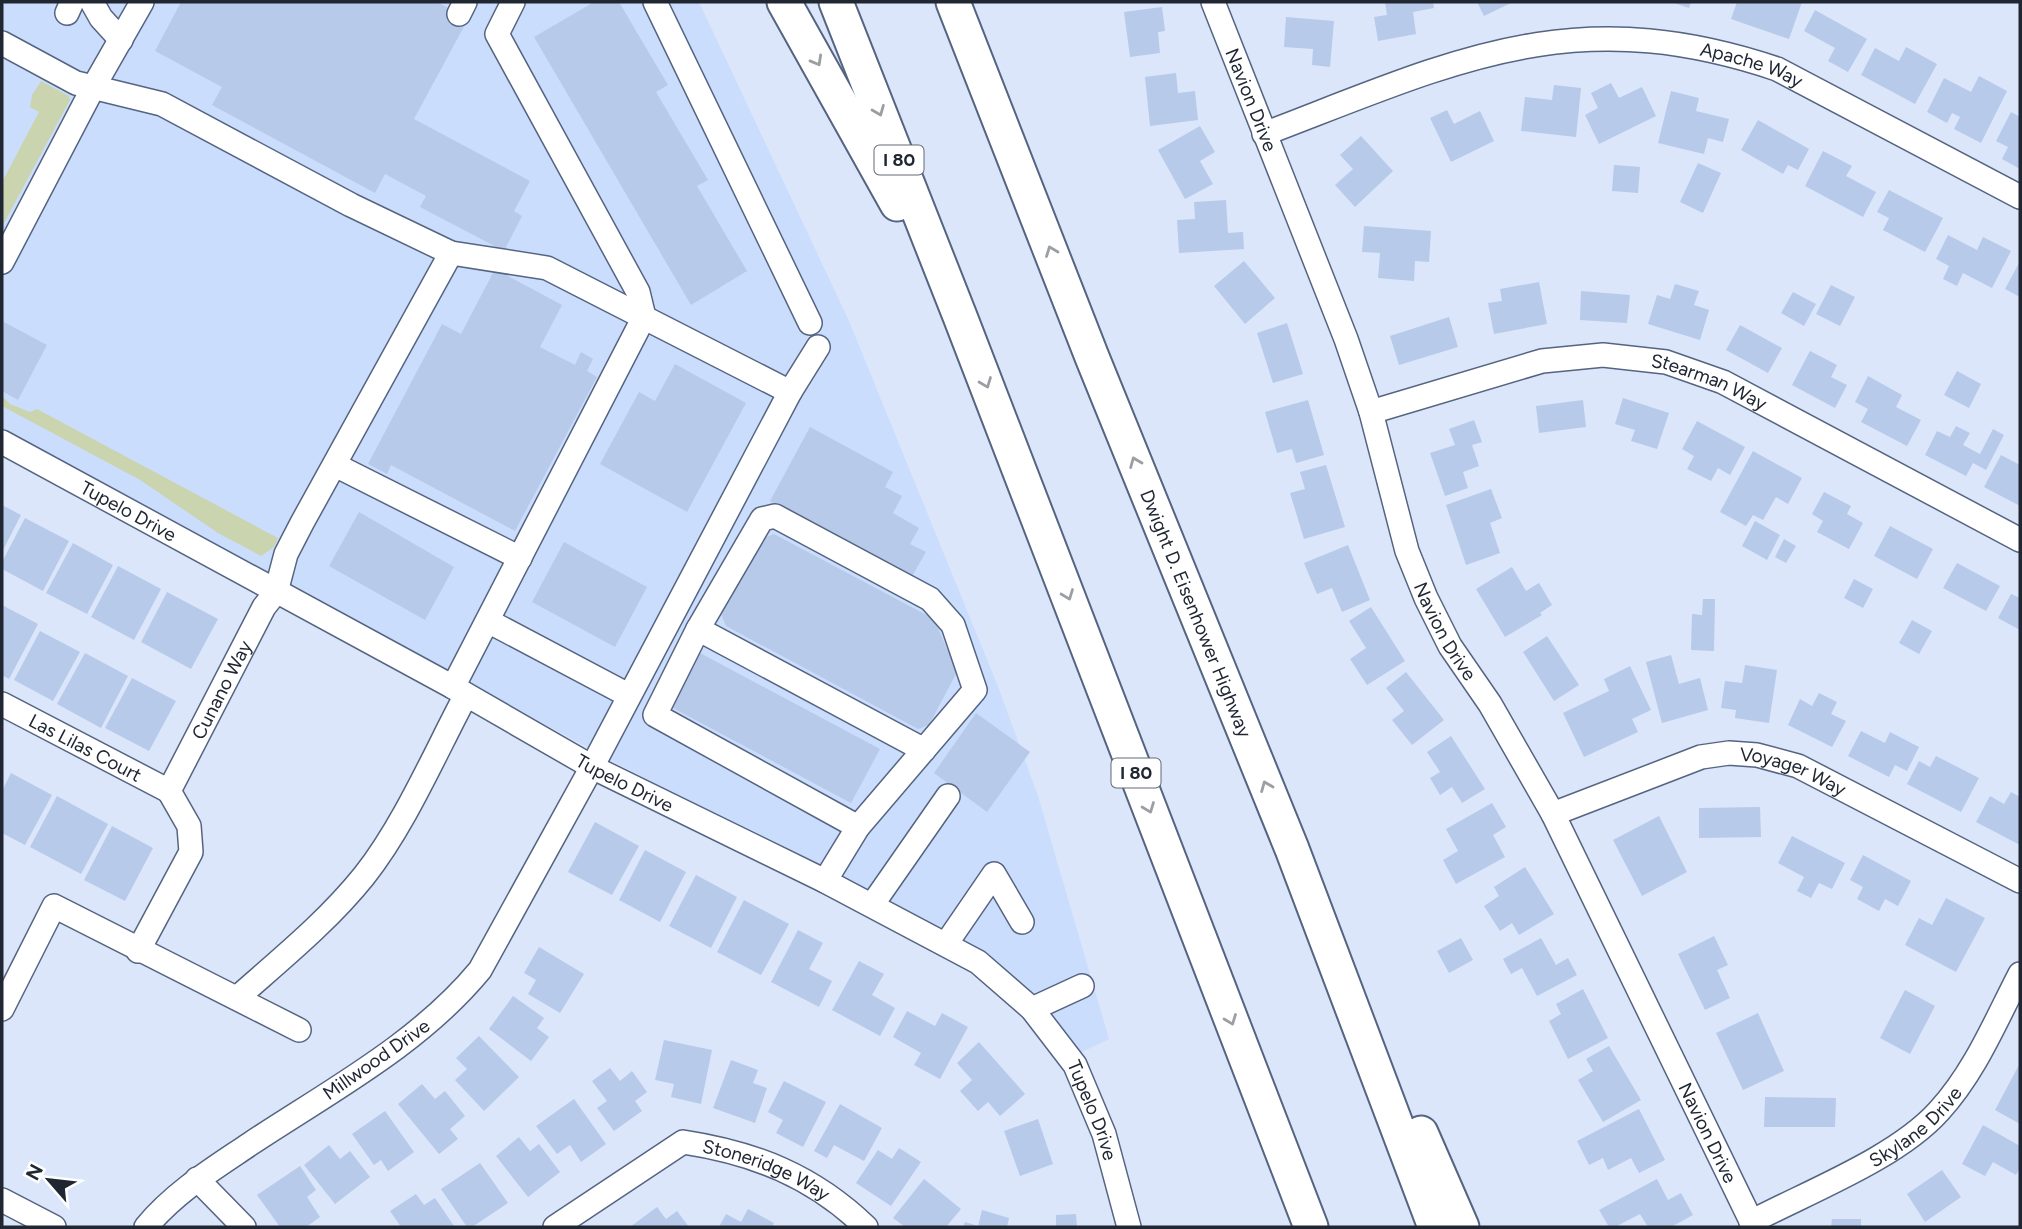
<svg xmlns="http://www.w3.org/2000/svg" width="2022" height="1229" viewBox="0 0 2022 1229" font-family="Figtree,sans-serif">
<rect width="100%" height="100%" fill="#dbe6fa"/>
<path fill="#cbddfd" d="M2,2H699L849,321L999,689L1038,796L1109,1039L1080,1053L979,952L614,762L2,429Z"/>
<path fill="#cad5af" d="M41,81L69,96L70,100L2,227V182L39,112L30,107L32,95Z
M2,396L10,404L30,412L37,409L278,538L274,547L261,556L218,533L140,480L2,406Z"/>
<path fill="#b7caea" d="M181,2H437L468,19L414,119L530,181L514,211L522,216L504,251L420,207L426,196L385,174L375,193L212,105L222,87L155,51Z
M594,2H619L668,85L656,92L708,180L697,186L747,271L691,305L534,37Z
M1385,2H1433L1434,8L1413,12L1416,34L1378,41L1374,17L1387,15Z
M1477,2H1513L1484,16Z
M1671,2H1691L1689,8Z
M1737,2H1802L1789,39L1731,19Z
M1162,7L1165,31L1158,32L1160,53L1130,57L1124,12Z
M1815,10L1867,39L1848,72L1828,61L1835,48L1804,31Z
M1286,17L1334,21L1330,67L1312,65L1313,49L1284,47Z
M1906,47L1937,64L1915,104L1861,75L1875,48L1899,61Z
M1176,73L1178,93L1195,91L1198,120L1150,126L1145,77Z
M1979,76L2007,91L1981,143L1954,129L1960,117L1952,113L1947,123L1927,112L1944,78L1971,92Z
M1611,83L1619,98L1642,87L1656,116L1599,144L1585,115L1598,108L1591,93Z
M1554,85L1581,88L1576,137L1521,131L1525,97L1552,100Z
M1671,91L1699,98L1696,111L1729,119L1723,142L1708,138L1704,154L1658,143Z
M1447,110L1454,124L1480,111L1494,141L1451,162L1430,118Z
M2011,112L2020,117V169L2002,159L2008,147L1996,141Z
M1758,120L1809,149L1798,170L1788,165L1783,174L1741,150Z
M1200,126L1215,152L1200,161L1213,184L1185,199L1158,150Z
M1361,136L1393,171L1355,207L1335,185L1353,169L1340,155Z
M1823,151L1852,166L1846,176L1876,192L1863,217L1805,186Z
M1698,163L1721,173L1703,213L1680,202Z
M1614,165L1640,167L1638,193L1612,191Z
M1889,190L1943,218L1925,252L1883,230L1889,218L1877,212Z
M1226,200L1228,233L1243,232L1244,249L1179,253L1177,220L1195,219L1194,202Z
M1364,226L1431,231L1429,262L1415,261L1414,281L1378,278L1380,253L1362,252Z
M1948,235L1977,250L1983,237L2011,251L1992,288L1963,273L1957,286L1943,279L1949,266L1936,259Z
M1244,261L1275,298L1245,324L1214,286Z
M2020,261V297L2005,289Z
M495,269L562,305L540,347L575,365L581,352L593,359L587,371L597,377L515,531L391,465L387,474L368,464L442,324L461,334Z
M1539,282L1547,324L1494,334L1488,303L1502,301L1500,289Z
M1675,284L1699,291L1694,305L1709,310L1700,340L1648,324L1657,295L1670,299Z
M1831,285L1855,297L1840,326L1816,314Z
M1581,291L1630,295L1627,323L1580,320Z
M1793,292L1816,304L1804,326L1781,313Z
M1449,317L1458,347L1399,365L1390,336Z
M2,321L47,345L18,400L2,391Z
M1287,323L1303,374L1273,383L1257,333Z
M1740,325L1782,348L1768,373L1726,350Z
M1810,351L1837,365L1831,377L1847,385L1835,408L1792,385Z
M675,364L746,403L687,512L600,464L639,392L655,401Z
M1957,371L1981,384L1969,408L1944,395Z
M1868,376L1902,395L1896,407L1921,420L1907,446L1861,422L1868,409L1855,402Z
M1623,398L1669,413L1657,449L1631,441L1635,430L1615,424Z
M1308,400L1324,455L1296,463L1292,449L1277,453L1265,412Z
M1583,400L1586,427L1539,433L1536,406Z
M1474,420L1482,442L1472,445L1479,466L1463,472L1468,488L1445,496L1430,453L1455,445L1449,429Z
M1697,421L1745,447L1730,475L1718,468L1711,481L1687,469L1694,456L1682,449Z
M1956,426L1970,433L1963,445L1980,454L1993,429L2004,435L1986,470L1973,463L1966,476L1925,455L1937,431L1950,437Z
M810,427L893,472L885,487L902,496L893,513L919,528L910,544L926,552L911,578L770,501Z
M1753,451L1802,478L1788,504L1776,497L1763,520L1753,515L1746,526L1720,512Z
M2001,455L2020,465V506L1984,487Z
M1326,465L1345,527L1304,539L1290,493L1305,489L1300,472Z
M1491,489L1502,518L1490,523L1500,553L1466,565L1446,505Z
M1824,492L1851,506L1847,514L1863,523L1849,549L1817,532L1823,521L1812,514Z
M2,505L21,515L2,552Z
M359,512L454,567L425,620L329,566Z
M25,518L69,541L43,591L2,569V562Z
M1755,521L1780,535L1767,560L1742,546Z
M1890,526L1933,549L1917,579L1874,556Z
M774,534L934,619L957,672L929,725L918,729L726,626L721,614L764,538Z
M1784,539L1796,546L1786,563L1775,557Z
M564,542L647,587L615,647L532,602Z
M73,543L113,565L87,614L46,593Z
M1348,545L1370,600L1342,612L1332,588L1317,594L1304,563Z
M1957,563L2000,586L1986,611L1943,588Z
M118,566L161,589L134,640L91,617Z
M1512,567L1526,591L1539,583L1552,605L1540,613L1542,615L1505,637L1476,589Z
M1854,579L1873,589L1863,608L1844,598Z
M167,592L218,619L191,669L141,642Z
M2011,594L2020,598V630L1998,618Z
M1703,599H1715L1714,651L1691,650L1692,614L1702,615Z
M2,605L38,624L9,679L2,675Z
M1371,607L1405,661L1367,685L1350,659L1366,648L1349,621Z
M1912,620L1932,631L1919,654L1899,643Z
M40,631L80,652L53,701L14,680Z
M1547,636L1579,685L1554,701L1523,652Z
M85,653L128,676L101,728L57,704Z
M700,653L880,749L851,803L671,707Z
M1671,655L1679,684L1700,678L1708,710L1662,723L1646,662Z
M1745,665L1777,670L1769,723L1735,718L1736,710L1721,708L1725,681L1742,683Z
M1630,666L1651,710L1632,719L1638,732L1584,757L1563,713L1609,691L1604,679Z
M1406,672L1444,720L1412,745L1392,720L1404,711L1386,688Z
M132,678L176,701L149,751L105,728Z
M1819,693L1837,702L1831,714L1846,721L1832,747L1788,725L1800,699L1812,706Z
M976,713L1030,752L987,812L934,773Z
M1861,731L1885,743L1890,732L1919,747L1907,771L1895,765L1889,777L1848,756Z
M1451,736L1485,789L1462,803L1452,787L1440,795L1430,778L1440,772L1427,752Z
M1936,756L1979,778L1961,812L1907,784L1919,761L1930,767Z
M11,773L52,795L25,845L2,833V791Z
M2011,792L2020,797V845L1976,822L1990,796L2004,804Z
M57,796L108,824L81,874L30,847Z
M1492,803L1506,827L1493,835L1505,857L1456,884L1443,860L1458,851L1446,829Z
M1760,807L1761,837L1699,838V808Z
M1659,816L1687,872L1642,896L1613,840Z
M595,822L639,846L612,895L568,872Z
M112,826L153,848L125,901L84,880Z
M1792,836L1845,863L1832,889L1819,883L1811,898L1797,891L1804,877L1778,863Z
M645,850L686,872L660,922L619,900Z
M1863,855L1911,881L1898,906L1885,899L1879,911L1857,899L1863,887L1850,880Z
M1525,867L1554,914L1519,935L1512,923L1500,931L1484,906L1499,896L1494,887Z
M696,875L737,897L711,948L669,926Z
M1946,898L1985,918L1956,972L1905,945L1919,918L1932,925Z
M744,900L789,924L761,975L717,952Z
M798,930L823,943L809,969L832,981L819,1007L771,982Z
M1714,936L1728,965L1717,970L1730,998L1705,1010L1678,954Z
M1461,938L1473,960L1449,973L1437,951Z
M1541,938L1556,965L1568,958L1577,975L1537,996L1522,968L1511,974L1503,959Z
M539,947L584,974L560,1013L528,994L536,980L524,973Z
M859,961L884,974L872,995L895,1008L880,1036L832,1010Z
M1583,989L1608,1038L1568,1059L1549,1021L1561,1014L1556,1004Z
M1905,990L1935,1006L1910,1054L1880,1038Z
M513,996L544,1018L537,1028L549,1037L531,1061L489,1029Z
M907,1011L935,1026L942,1013L968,1027L940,1079L914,1065L921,1053L893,1037Z
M1758,1013L1784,1071L1743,1090L1716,1033Z
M479,1036L519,1077L484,1111L455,1080L467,1069L456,1058Z
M664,1040L712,1050L701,1104L671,1097L674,1084L655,1080Z
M979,1042L1025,1094L1000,1116L988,1102L978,1111L960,1091L972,1080L957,1063Z
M1609,1046L1641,1100L1603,1122L1578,1080L1593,1071L1586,1059Z
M731,1060L758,1070L753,1083L767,1088L755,1123L713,1108Z
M2020,1063V1124L1995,1110Z
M610,1068L620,1081L632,1071L647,1092L635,1101L642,1111L614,1131L597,1108L607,1101L592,1081Z
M784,1081L826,1102L803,1147L776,1133L783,1120L768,1112Z
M422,1084L435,1099L445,1091L465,1116L450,1129L458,1139L439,1154L398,1104Z
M1765,1097L1836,1098L1835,1127H1764Z
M574,1099L606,1144L581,1162L570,1145L557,1154L536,1126Z
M840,1104L882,1128L864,1161L834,1145L827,1158L814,1151Z
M1639,1109L1665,1160L1639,1173L1631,1158L1608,1170L1603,1158L1589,1165L1577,1141Z
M385,1111L414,1152L388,1171L381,1160L374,1165L352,1134Z
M1038,1119L1053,1164L1020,1176L1004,1131Z
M1983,1125L2020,1146V1168L2016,1175L1993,1162L1985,1176L1962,1164Z
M519,1137L530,1151L539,1144L560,1172L528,1197L496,1156Z
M329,1145L340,1159L350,1151L370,1177L335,1204L304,1165Z
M899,1148L921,1162L891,1206L856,1183L878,1150L892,1159Z
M480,1163L508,1203L472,1227H467L441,1189Z
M300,1166L316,1190L307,1197L320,1217L306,1227H280L257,1195Z
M1942,1170L1961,1197L1925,1222L1907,1194Z
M924,1179L961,1209L946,1227H905L893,1218Z
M1657,1179L1668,1200L1681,1193L1693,1215L1671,1227H1648L1640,1214L1615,1227H1609L1599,1210Z
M416,1194L424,1205L435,1198L454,1226L401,1227L390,1211Z
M657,1207L666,1219L677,1211L689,1227H630Z
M748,1209L774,1223L772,1227H719L726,1214L741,1222Z
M982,1210L1009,1218L1007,1227H963L965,1222L978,1226Z
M1076,1214L1077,1227H1056V1215Z
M1832,1219H1861V1227H1831Z"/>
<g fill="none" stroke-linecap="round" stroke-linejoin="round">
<defs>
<g id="minor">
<path d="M92,2L101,18L121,40"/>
<path d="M655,2L810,323"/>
<path id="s1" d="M1213,2L1346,339L1371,412L1407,551L1426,598L1450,646L1490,704L1553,814L1754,1227"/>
<path d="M67,13L72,2"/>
<path d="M459,14L465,2"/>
<path d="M2,43L76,83L162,104L351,205L451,253L547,268L790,392L592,767L480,970C419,1044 330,1091 250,1144C213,1169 175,1192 146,1227"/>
<path id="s2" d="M1264,134C1453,62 1572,0 1777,69L2020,197"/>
<path d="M2,262L94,86L142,2"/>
<path d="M790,392L818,347"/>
<path id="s3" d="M1371,412L1542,361L1603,355L1666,362L1723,382L2020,540"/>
<path id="s4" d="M2,442L453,687L592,767L825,881L978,962L1032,1009L1075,1065L1104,1134L1129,1227"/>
<path d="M335,465L520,558"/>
<path d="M488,621L628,695"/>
<path d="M698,629L655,715L858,827"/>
<path d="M453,687L644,317L638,292L497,34L513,2"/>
<path id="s5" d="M2,704L169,791"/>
<path id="s6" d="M169,791L264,607L276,592L286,554L302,523L451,253"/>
<path id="s7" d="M1553,814L1701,757L1729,753L1757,755L1798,766L2020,881"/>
<path d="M825,881L858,827L975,690L953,625L930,599L775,516L762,519L698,629L924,750"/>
<path d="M872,905L948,796"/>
<path d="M946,944L994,874L1022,922"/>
<path d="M138,951L191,852L189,826L169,791"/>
<path d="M237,998C281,959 327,922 364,876C405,824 435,753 466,695"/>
<path d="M2,1009L54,906L299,1030"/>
<path d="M1032,1009L1082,986"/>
<path d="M197,1179L244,1227"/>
<path d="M2,1200L54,1227"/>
<path id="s8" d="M1751,1222C1808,1192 1897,1158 1939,1111C1975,1072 1996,1020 2020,974"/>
<path id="s9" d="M555,1227L683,1142C755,1153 813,1176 866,1227"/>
</g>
<g id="highway">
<path d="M784,2L897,204"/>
<path d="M836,2L961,319L1311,1227"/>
<path id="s10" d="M953,2L1092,357L1292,849L1435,1227"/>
<path d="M1421,1133L1462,1227"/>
</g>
</defs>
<use href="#minor" stroke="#546481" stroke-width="26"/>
<use href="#highway" stroke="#546481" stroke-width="37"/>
<use href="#minor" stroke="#fff" stroke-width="23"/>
<use href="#highway" stroke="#fff" stroke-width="33"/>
</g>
<defs><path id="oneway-chevron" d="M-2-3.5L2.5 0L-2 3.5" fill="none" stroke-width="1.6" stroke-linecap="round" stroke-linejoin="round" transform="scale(1.75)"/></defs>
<g stroke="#9b9ea3">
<use href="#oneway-chevron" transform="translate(817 61) rotate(61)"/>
<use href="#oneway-chevron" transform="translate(879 111) rotate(68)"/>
<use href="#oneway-chevron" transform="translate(1051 251) rotate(-111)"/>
<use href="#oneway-chevron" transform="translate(986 383) rotate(69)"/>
<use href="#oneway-chevron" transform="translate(1135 462) rotate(-112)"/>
<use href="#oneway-chevron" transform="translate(1068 595) rotate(69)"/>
<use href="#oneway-chevron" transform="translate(1266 786) rotate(-112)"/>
<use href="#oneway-chevron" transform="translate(1149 808) rotate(69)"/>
<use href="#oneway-chevron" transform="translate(1231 1020) rotate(69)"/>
</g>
<g text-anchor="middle" stroke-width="5" stroke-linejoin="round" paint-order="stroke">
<g fill="#fff" stroke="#636870" stroke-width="2">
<rect x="874.5" y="145.5" width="49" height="29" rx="5"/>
<rect x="1111.5" y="758.5" width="49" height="29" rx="5"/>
</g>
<g font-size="18" font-weight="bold" fill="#202733">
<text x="899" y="166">I 80</text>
<text x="1136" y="779">I 80</text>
</g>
<g font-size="19" fill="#202733" stroke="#fff">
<text dy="7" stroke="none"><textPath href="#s2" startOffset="506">Apache Way</textPath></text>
<text dy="7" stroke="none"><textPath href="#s1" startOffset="105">Navion Drive</textPath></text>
<text dy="7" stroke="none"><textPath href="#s3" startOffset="350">Stearman Way</textPath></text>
<text dy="7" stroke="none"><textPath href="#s4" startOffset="144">Tupelo Drive</textPath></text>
<text dy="7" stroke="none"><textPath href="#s10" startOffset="658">Dwight D. Eisenhower Highway</textPath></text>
<text dy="7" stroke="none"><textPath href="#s1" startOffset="672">Navion Drive</textPath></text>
<text dy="7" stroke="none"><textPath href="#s6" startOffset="114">Cunano Way</textPath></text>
<text dy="7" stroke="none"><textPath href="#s5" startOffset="94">Las Lilas Court</textPath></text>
<text dy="7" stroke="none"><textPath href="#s7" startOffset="254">Voyager Way</textPath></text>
<text dy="7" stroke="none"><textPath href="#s4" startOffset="710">Tupelo Drive</textPath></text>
<text transform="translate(376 1059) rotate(-35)" y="7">Millwood Drive</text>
<text dy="7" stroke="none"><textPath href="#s4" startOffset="1297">Tupelo Drive</textPath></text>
<text dy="7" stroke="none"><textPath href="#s8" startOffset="191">Skylane Drive</textPath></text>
<text dy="7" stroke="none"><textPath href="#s1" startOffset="1239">Navion Drive</textPath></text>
<text dy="7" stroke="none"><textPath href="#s9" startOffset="242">Stoneridge Way</textPath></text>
</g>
</g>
<rect width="2022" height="1229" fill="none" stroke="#202733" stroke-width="7"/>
<g transform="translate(49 1180) rotate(298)" stroke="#ffffff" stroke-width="5" paint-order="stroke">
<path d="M0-5L12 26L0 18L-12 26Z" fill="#202733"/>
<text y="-10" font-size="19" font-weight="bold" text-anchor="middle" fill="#202733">N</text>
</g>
</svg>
